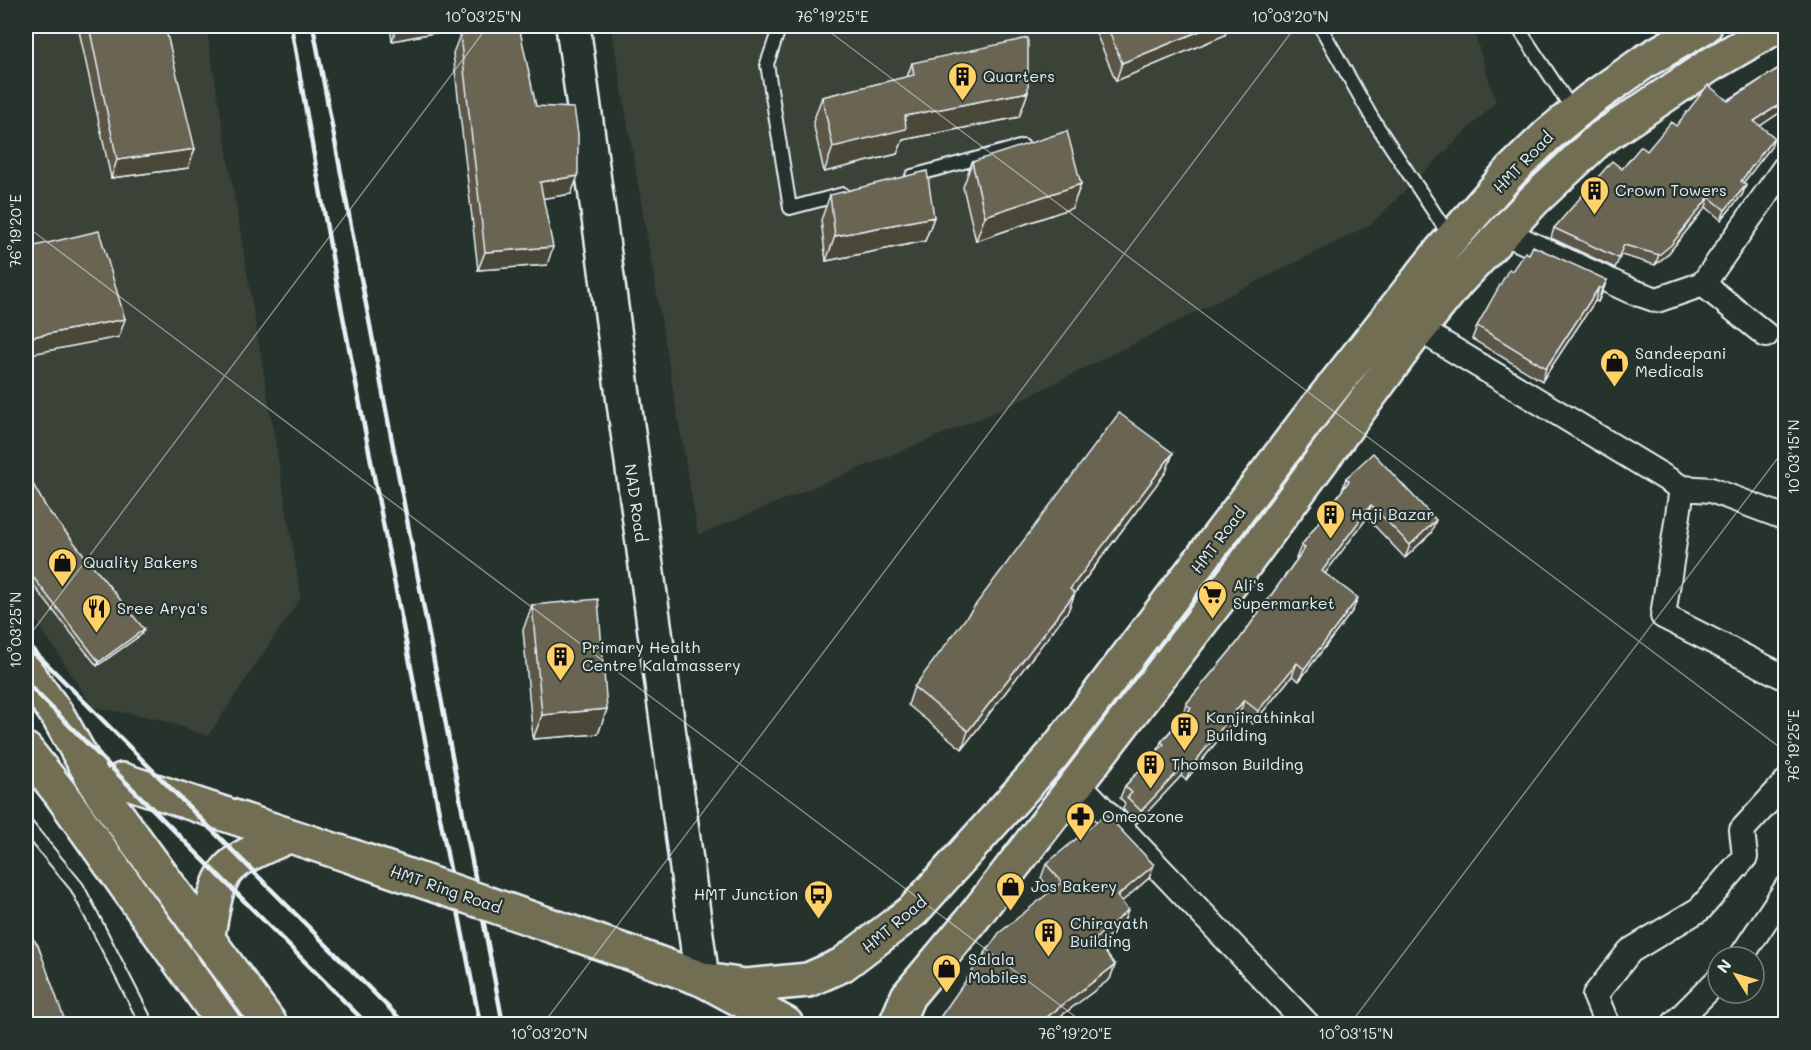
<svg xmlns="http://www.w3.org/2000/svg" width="1811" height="1050" viewBox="0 0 1811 1050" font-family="Mali,sans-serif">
<rect width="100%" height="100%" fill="#26332d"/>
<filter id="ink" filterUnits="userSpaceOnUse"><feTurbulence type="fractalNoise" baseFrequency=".0167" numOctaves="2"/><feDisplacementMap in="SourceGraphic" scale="12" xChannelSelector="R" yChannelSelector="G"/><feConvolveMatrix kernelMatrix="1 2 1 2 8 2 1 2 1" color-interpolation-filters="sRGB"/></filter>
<g filter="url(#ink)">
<path fill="#3a4238" d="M26,26H206L301,597L208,736L160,719L93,707L26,605Z
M611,26H1472L1496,102L1370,225L1003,409L698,535Z"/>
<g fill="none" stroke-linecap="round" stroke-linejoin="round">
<defs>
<path id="lane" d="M780,26L767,64L790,208L843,194
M1320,26L1372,118L1451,238
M1517,26L1574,112
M912,176L1023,146
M26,825L77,887L147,1024"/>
<path id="street" d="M1504,232L1631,291L1657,300L1703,284L1786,166
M1703,284L1766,335
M1419,329L1682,488L1663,616L1786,678
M1682,488L1711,490L1786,518
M1077,782L1307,1024
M1741,957L1786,889
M1607,1024L1595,995L1630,951L1700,909L1745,857L1742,830L1786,782
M1674,1024L1718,980"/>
<path id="secondary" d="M573,26L702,979"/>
<path id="primary" d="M207,940C220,867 217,867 286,837
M705,980L745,986L808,980L842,965L913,911L1052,756L1310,416L1441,251L1511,171L1548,135L1590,100L1647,60L1705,26
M896,1024L908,996L970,922L1225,591L1412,338L1457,282L1534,200L1598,140L1710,65L1777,26"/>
<path id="highway" d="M26,671L58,716L102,794L270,1024
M26,750L60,793L224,1024
M102,794L122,780L348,855
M627,952L702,979L786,1024"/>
</defs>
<use href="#lane" stroke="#e8f1f8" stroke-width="16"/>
<use href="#street" stroke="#e8f1f8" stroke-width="28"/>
<use href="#secondary" stroke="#e8f1f8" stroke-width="38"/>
<use href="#primary" stroke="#e8f1f8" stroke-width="38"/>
<use href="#highway" stroke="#e8f1f8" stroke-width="38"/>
<use href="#lane" stroke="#26332d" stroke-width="12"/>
<use href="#street" stroke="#26332d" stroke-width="24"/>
<use href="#secondary" stroke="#26332d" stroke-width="33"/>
<use href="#primary" stroke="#726e52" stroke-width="33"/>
<use href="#highway" stroke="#726e52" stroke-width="33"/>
<path stroke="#e8f1f8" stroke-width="4.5" d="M291,26L339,296L480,1024
M313,26L503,1024
M26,643L405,1024
M26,682L367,1024"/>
<defs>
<path id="highway-bridge" d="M348,855L627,952"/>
</defs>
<use href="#highway-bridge" stroke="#e8f1f8" stroke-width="38" stroke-linecap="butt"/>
<use href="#highway-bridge" stroke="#726e52" stroke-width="33"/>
</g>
<path fill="#5b5747" stroke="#e8f1f8" stroke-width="1.5" d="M78,26H165L188,168L111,178Z
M390,26H460L459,28L392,41Z
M1093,26H1228L1225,35L1116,81Z
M460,35L536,106L571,194L543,198L547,265L478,270L453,53Z
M912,63L1028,92L1019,117L903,140L897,154L824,172L813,122L822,97L907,77Z
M1785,64V109L1760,126L1771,147L1743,183L1746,185L1742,195L1721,220L1706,207L1667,255L1655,265L1621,255L1615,268L1551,238L1554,228L1622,169L1647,151Z
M972,162L1081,184L1072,208L976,241L963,187Z
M830,195L934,217L925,241L826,261L821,220Z
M1512,271L1607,280L1598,302L1595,301L1542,381L1472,339L1477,326Z
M1173,453L1166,472L1075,593L1068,611L962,749L908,705L914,687Z
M26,472L47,509L142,634L97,666L26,576Z
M1346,478L1431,533L1405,558L1367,518L1325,573L1353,610L1299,681L1292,676L1253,724L1240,713L1186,780L1181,776L1136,824L1123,809L1125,803L1120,798L1125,786L1158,750L1161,742L1182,717L1186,704L1237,643L1297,559L1296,558L1301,546L1342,491Z
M532,605L607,709L598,734L533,739L523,630Z
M1046,864L1149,878L1121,902L1123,924L1099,944L1115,965L1110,979L1050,1024H936L1052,891L1041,878Z"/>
<path fill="#4a4739" stroke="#e8f1f8" stroke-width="1.5" d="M397,26H460L459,28L392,41Z
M1212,26H1228L1225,35L1116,81L1122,63Z
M1028,92L1019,117L903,140L897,154L824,172L833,147L905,116Z
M1785,101V109L1751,132L1754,121Z
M1774,137L1771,147L1737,191L1741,181Z
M195,149L188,168L111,178L117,160Z
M578,176L571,194L534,200L540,182Z
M1081,184L1072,208L976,241L985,216Z
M1746,185L1742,195L1721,220L1725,210Z
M1709,197L1706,207L1667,255L1655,265L1659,255Z
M934,217L925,241L826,261L835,236Z
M553,247L547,265L478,270L485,252Z
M1607,280L1602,293L1598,302L1602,289Z
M1599,287L1595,301L1542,381L1546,368Z
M125,319L119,337L26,355V338Z
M1173,453L1166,472L1064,607L1070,589Z
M1371,505L1367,518L1317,584L1322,571Z
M1436,520L1431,533L1405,558L1410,545Z
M1075,593L1068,611L962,749L968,731Z
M1358,598L1353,610L1299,681L1304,669Z
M144,629L142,634L97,666L99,662Z
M1297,663L1292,676L1253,724L1258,711Z
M1244,700L1240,713L1186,780L1191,767Z
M607,709L598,734L533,739L542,715Z
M1186,763L1181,776L1136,824L1141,811Z
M1154,865L1149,878L1112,910L1117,896Z
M1128,910L1123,924L1090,952L1095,939Z
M1115,965L1110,979L1050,1024H1041L1043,1020Z"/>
<path fill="#6a6552" stroke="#e8f1f8" stroke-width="1.5" d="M89,26H165L195,149L117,160Z
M495,26H519L536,106L574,108L578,134V176L540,182L553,247L485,252L460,35Z
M1107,26H1212L1122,63Z
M1028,38V92L905,116L906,129L833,147L822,97L914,75L912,63Z
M1785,64V101L1754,121L1774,137L1741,181L1746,185L1725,210L1709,197L1671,245L1659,255L1624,245L1618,258L1554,228L1612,161L1622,169L1641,146L1647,151L1671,122L1676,126L1708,85L1728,101Z
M1067,131L1081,184L985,216L972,162Z
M927,171L934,217L835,236L830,195Z
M99,231L125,319L26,338V248Z
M1533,246L1607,280L1602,289L1599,287L1546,368L1477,326L1509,269L1512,271L1525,252L1529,254Z
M1119,413L1173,453L1070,589L1075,593L968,731L914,687Z
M1373,453L1436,520L1410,545L1371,505L1322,571L1358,598L1304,669L1297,663L1258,711L1244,700L1191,767L1186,763L1141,811L1127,797L1132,793L1125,786L1164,744L1161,742L1191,708L1186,704L1237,643L1305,548L1301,546L1349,481L1346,478Z
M26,472L47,509L144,629L99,662L26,568Z
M598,599L607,709L542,715L532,605Z
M1106,814L1154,865L1117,896L1128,910L1095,939L1115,965L1043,1020L1047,1024H938L936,1023L999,933L1062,882L1046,864Z
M26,930L38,945L66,1024H26Z"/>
</g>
<path fill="none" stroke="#e8f1f8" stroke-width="1.5" stroke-opacity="0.45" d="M822,26L1786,752M26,226L1085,1024M26,640L488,26M543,1024L1296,26M1350,1024L1786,447"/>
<defs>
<symbol id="building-pin" viewBox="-11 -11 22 30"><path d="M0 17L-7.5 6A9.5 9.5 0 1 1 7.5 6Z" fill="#ffd166" stroke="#26332d"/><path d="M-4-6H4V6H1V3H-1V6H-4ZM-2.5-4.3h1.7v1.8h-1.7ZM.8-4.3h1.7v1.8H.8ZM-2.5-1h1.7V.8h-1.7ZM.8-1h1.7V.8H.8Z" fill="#111"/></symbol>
<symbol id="shop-pin" viewBox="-11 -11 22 30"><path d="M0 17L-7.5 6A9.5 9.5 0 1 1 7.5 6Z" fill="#ffd166" stroke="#26332d"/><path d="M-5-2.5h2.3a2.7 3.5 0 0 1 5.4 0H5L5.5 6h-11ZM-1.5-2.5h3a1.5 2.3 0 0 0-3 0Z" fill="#111"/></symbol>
<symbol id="supermarket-pin" viewBox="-11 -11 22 30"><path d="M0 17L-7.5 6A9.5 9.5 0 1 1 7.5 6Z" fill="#ffd166" stroke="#26332d"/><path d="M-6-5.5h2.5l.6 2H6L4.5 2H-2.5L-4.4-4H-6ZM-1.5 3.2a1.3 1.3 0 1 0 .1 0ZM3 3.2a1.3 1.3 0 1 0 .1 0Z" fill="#111"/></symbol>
<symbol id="restaurant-pin" viewBox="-11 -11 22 30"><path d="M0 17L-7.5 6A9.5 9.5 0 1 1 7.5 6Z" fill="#ffd166" stroke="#26332d"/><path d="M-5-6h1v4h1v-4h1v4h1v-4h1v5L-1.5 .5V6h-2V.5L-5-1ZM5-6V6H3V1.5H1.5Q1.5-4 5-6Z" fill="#111"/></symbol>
<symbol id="pharmacy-pin" viewBox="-11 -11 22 30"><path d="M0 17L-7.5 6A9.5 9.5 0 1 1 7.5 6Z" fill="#ffd166" stroke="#26332d"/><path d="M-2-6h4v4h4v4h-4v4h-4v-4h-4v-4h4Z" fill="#111"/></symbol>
<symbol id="bus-pin" viewBox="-11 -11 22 30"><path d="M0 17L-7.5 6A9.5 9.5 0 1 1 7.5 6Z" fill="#ffd166" stroke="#26332d"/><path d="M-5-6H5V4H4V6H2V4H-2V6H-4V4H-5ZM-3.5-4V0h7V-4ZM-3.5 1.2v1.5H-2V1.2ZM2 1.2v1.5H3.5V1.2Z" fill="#111"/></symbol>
</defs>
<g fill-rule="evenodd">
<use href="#building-pin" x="946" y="60" width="33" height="45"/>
<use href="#building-pin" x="1578" y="174" width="33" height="45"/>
<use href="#shop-pin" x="1598" y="346" width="33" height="45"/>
<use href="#building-pin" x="1314" y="498" width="33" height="45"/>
<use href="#shop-pin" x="46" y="546" width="33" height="45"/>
<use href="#supermarket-pin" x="1196" y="578" width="33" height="45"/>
<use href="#restaurant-pin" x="80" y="592" width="33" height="45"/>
<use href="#building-pin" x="544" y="640" width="33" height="45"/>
<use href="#building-pin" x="1168" y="710" width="33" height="45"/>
<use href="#building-pin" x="1134" y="748" width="33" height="45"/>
<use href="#pharmacy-pin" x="1064" y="800" width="33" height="45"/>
<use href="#shop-pin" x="994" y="870" width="33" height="45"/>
<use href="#bus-pin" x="802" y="878" width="33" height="45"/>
<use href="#building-pin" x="1032" y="916" width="33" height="45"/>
<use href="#shop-pin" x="930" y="952" width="33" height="45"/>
</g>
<g text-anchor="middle" stroke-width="4.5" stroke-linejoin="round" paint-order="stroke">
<g font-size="16" fill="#e8f1f8" stroke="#26332d" text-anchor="start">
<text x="983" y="82">Quarters</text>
<text x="1615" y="196">Crown Towers</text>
<text x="1635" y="359">Sandeepani<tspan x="1635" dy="18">Medicals</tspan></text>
<text x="1351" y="520">Haji Bazar</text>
<text x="83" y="568">Quality Bakers</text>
<text x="1233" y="591">Ali's<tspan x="1233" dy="18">Supermarket</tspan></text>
<text x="117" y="614">Sree Arya's</text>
<text x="582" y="653">Primary Health<tspan x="582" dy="18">Centre Kalamassery</tspan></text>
<text x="1206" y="723">Kanjirathinkal<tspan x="1206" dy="18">Building</tspan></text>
<text x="1171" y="770">Thomson Building</text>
<text x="1102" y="822">Omeozone</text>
<text x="1031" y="892">Jos Bakery</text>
<text x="798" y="900" text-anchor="end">HMT Junction</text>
<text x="1070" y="929">Chirayath<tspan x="1070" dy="18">Building</tspan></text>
<text x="968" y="965">Salala<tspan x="968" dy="18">Mobiles</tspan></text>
</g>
<g font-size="16" fill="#e8f1f8" stroke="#26332d">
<text transform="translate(1523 162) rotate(-46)" y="6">HMT Road</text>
<text transform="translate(636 503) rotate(82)" y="6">NAD Road</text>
<text transform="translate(1218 540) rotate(-53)" y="6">HMT Road</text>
<text transform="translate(446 889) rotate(19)" y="6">HMT Ring Road</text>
<text transform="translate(894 924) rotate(-40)" y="6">HMT Road</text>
</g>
</g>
<rect width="1811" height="1050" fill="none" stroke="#26332d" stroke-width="66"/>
<g transform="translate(1736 975) rotate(307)"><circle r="28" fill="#26332d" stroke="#747f7e" stroke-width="1.5"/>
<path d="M0-4.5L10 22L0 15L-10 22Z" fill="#ffd166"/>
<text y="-9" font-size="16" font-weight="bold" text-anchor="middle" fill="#e8f1f8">N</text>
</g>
<rect x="33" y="33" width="1745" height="984" fill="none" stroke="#e8f1f8" stroke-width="2"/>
<g font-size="15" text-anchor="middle" fill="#e8f1f8">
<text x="483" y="22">10°03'25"N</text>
<text x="832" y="22">76°19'25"E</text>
<text x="1290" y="22">10°03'20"N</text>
<text transform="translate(16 231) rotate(-90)" y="5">76°19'20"E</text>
<text transform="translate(1794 457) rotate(-90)" y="5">10°03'15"N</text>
<text transform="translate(16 630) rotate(-90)" y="5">10°03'25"N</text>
<text transform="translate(1794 746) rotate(-90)" y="5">76°19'25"E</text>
<text x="549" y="1039">10°03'20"N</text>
<text x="1075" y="1039">76°19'20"E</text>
<text x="1356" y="1039">10°03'15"N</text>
</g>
</svg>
